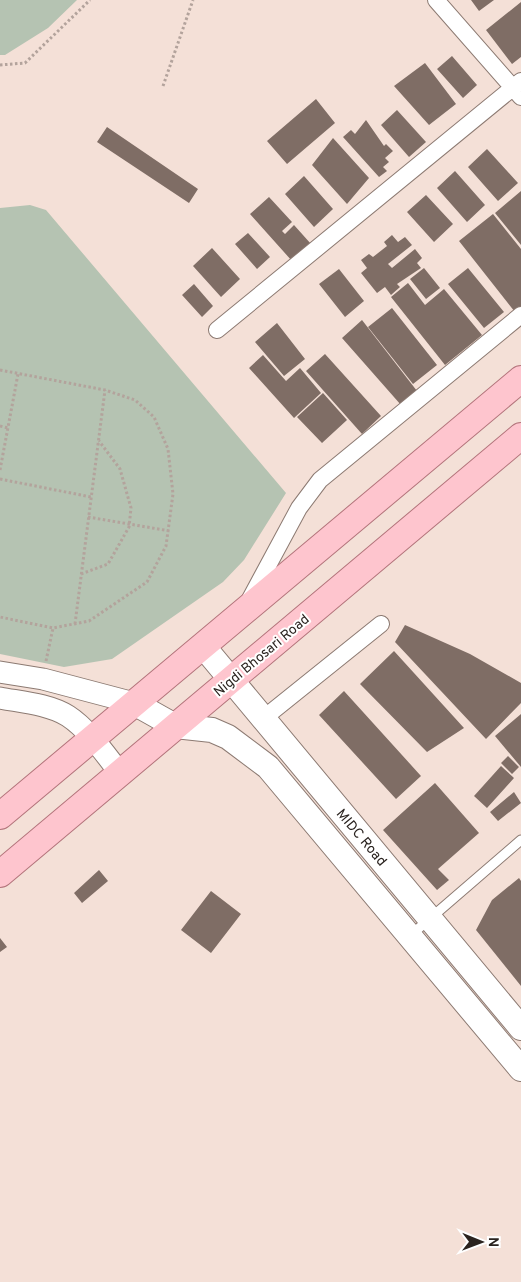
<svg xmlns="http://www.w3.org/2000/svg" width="521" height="1282" viewBox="0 0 521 1282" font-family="Overpass,sans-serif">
<rect width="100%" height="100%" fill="#f4e0d7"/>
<path fill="#b5c3b2" d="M0,0H77L48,28L5,55H0Z
M30,205L46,210L286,493L244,560L223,582L112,659L64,667L0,654V208Z"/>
<path fill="#7f6d65" d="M471,0H494L479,11Z
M521,2V57L512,64L486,30Z
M452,56L477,85L463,98L437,69Z
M425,63L456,104L429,125L394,86Z
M316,99L335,123L287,164L267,141Z
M397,110L426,142L409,157L381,125Z
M366,120L384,146L386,144L393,151L385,158L389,162L383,167L387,171L379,177L343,137L351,130L355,134Z
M107,127L198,189L189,203L97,142Z
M333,138L369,178L347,204L312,165Z
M487,149L518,183L498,201L468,167Z
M455,171L485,205L467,222L437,188Z
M304,176L333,209L314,227L285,194Z
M521,191V245L495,213Z
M426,195L453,224L434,242L407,212Z
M269,197L292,222L282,231L285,234L294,225L311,244L292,261L250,214Z
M493,214L521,249V307L515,312L459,241Z
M248,233L270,257L257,269L235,244Z
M392,235L398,242L405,237L412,245L388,264L392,268L415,249L422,258L417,263L421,268L397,284L400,287L391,295L385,287L377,293L361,273L367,268L361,260L369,254L373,257L387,246L384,242Z
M212,248L240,279L221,297L193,266Z
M424,268L440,288L426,299L410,279Z
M468,268L504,312L484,328L448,284Z
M339,269L364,301L345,317L319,284Z
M408,283L425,305L444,289L482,335L445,365L391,297Z
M194,284L213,306L202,317L182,295Z
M392,308L437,365L413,384L368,327Z
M362,320L417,391L401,405L342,338Z
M277,323L305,359L284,376L255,342Z
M325,354L381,416L362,434L306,371Z
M263,355L286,381L300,368L321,393L294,418L249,368Z
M323,393L347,420L322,443L297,417Z
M405,625L470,654L521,683V703L486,739L395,642Z
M394,651L464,728L427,752L360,684Z
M344,691L421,776L396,799L319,715Z
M521,714V767L495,736Z
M508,756L519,767L512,774L501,763Z
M501,766L514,778L487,808L474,796Z
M435,783L479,833L438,869L449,880L437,890L383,830Z
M514,792L521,803L498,821L490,812Z
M99,870L108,881L82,903L74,893Z
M519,878L521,881V986L476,930L492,900Z
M211,891L241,914L211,953L181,930Z
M0,938L7,947L0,952Z"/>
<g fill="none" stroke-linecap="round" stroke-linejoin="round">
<defs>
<path id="service" d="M411,935L521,840"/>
<path id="minor" d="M436,0L521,97
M217,330L521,81
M250,599L299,508L320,480L521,315
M264,718L381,624"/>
<path id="tertiary" d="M0,672L43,679L134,703
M0,698C21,702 49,704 68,716C88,729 105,754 120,773"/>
<path id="secondary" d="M203,646L521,1028
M134,703L175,726L212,730L228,737L268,767L521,1069"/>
<path id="primary" d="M0,816L521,379
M0,874L521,436"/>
</defs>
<use href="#service" stroke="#8c7a72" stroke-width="11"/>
<use href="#minor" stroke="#8c7a72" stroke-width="18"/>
<use href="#tertiary" stroke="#8c7a72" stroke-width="23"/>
<use href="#secondary" stroke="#8c7a72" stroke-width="26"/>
<use href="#primary" stroke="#b3747b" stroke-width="28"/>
<path stroke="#b3a39c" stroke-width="3" stroke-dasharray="2.5 2.5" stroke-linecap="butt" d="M0,65L25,63L90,0
M163,86L193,0
M0,370L105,390L135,400L154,417L168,449L173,494L166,546L147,582L89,621L53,628L0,617
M0,426L8,428
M0,470L18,374
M0,479L91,497
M88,517L170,531
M81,574L108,564L129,527L131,508L120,469L99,441
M75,624L105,390
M46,661L53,628"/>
<use href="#service" stroke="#fff" stroke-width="9"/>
<use href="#minor" stroke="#fff" stroke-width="16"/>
<use href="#tertiary" stroke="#fff" stroke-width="21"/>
<use href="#secondary" stroke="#fff" stroke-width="24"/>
<use href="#primary" stroke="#fec5ce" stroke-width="26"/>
</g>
<g text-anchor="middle" stroke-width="4" stroke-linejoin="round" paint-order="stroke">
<g font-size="14" fill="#2a231f" stroke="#fff">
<text transform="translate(261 655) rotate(-40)" y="5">Nigdi Bhosari Road</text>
<text transform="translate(362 837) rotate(50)" y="5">MIDC Road</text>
</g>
</g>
<g transform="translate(481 1242) rotate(91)" stroke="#ffffff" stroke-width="4" paint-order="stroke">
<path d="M0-4L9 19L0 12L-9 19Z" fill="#2a231f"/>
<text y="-8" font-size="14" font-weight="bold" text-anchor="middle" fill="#2a231f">N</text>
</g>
</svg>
